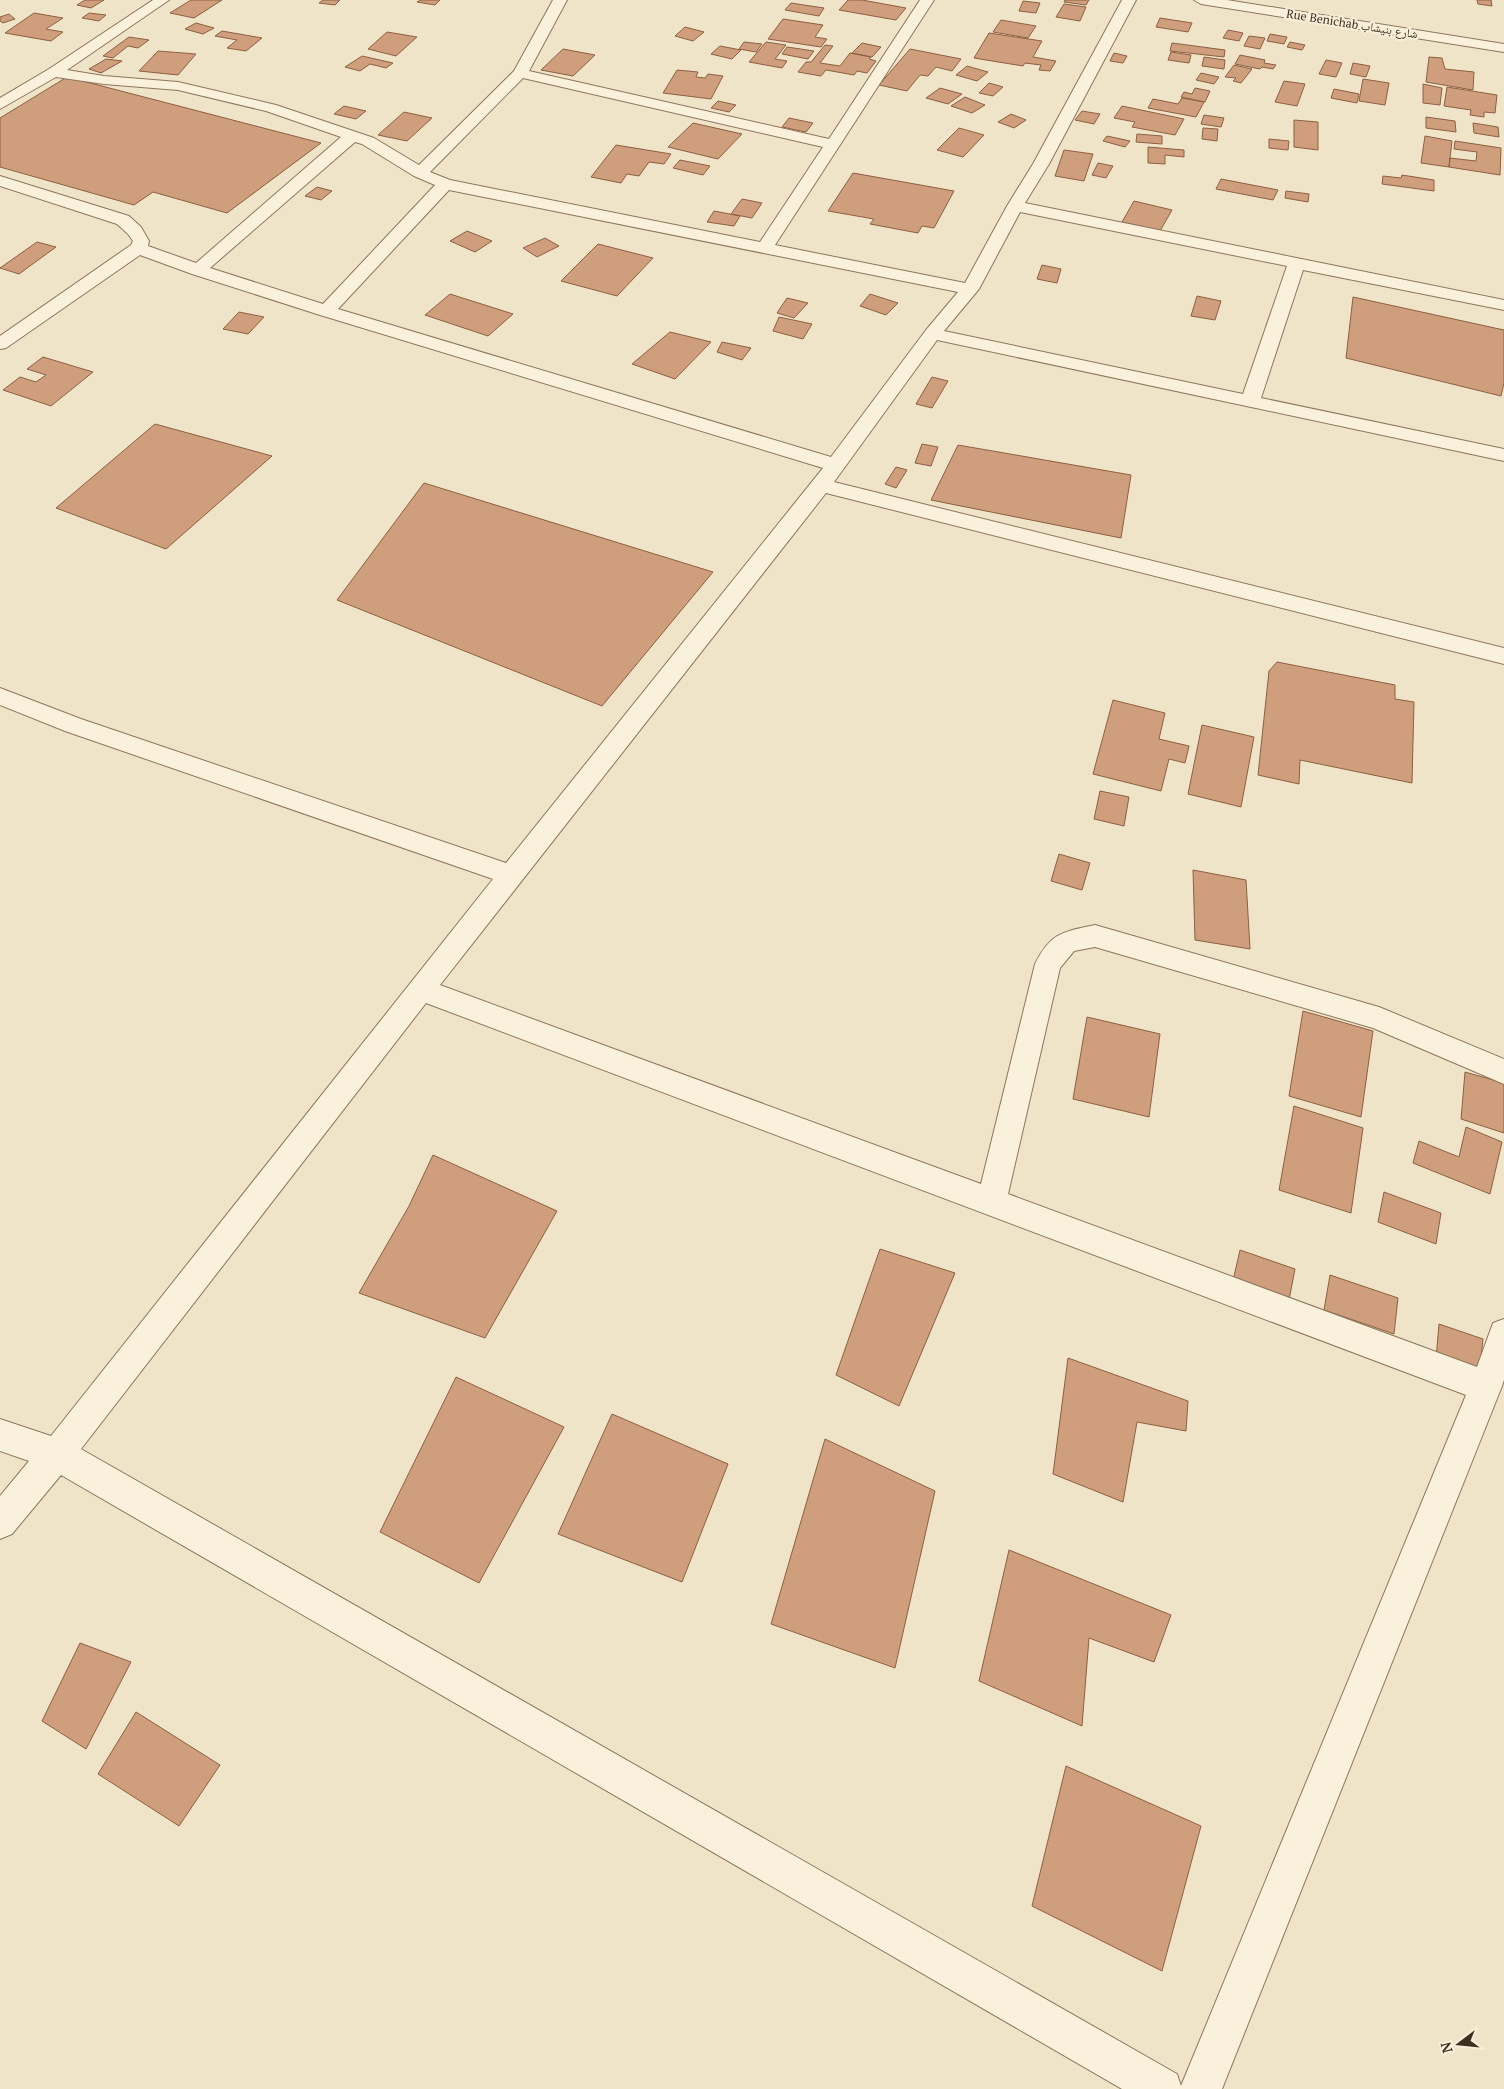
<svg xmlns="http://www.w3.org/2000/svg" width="1504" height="2089" viewBox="0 0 1504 2089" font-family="'PT Serif','Noto Naskh Arabic',serif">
<rect width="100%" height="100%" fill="#f0e4c8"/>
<path fill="#cf9f7d" stroke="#8d5f41" d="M85,0H104L91,8L77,5Z
M191,0H222L194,18L170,13Z
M323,0H340L335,5L319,3Z
M421,0H440L435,5L417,2Z
M848,0H862L906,8L896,20L839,10Z
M1065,0H1089L1086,5L1064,2Z
M1477,0H1491L1492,6L1478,4Z
M1023,1L1040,3L1036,13L1019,11Z
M791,3L824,8L819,16L785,10Z
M1064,4L1086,7L1080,21L1056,17Z
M34,13L63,18L46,29L63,32L51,41L5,33Z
M89,13L106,15L99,21L82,18Z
M9,14L15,19L3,23L0,21V17Z
M1160,18L1192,23L1188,32L1156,27Z
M783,19L823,25L815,37L827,39L821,47L768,39Z
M1001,20L1036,26L1028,38L993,32Z
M196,23L214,28L203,34L185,29Z
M685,27L704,32L693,41L675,36Z
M1228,30L1243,33L1239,41L1223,38Z
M222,31L262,38L246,51L227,48L237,40L215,36Z
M387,32L417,37L396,56L368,49Z
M989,33L1042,41L1033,57L1056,61L1050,71L1039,70L1041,65L1025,63L1023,66L974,58Z
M1270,34L1287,37L1284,44L1267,41Z
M1249,36L1265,38L1260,49L1244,46Z
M129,37L149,40L138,48L128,46L113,58L103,56Z
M744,42L762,44L756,52L739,49Z
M766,42L786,45L775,59L787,61L782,68L749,62Z
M1290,42L1305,45L1302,50L1287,47Z
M862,43L881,47L872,57L852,53Z
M1172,43L1225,50L1224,57L1170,51Z
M825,45L833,46L820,63L840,66L850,53L871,57L869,59L876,61L867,73L857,71L854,75L826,70L821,76L798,72L806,62H811Z
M720,46L741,50L732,59L711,54Z
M787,47L814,51L808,59L782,54Z
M563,49L595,55L573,76L541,70Z
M910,49L961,59L952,71L936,67L928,76L920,75L907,91L879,85Z
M158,51L196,54L178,75L139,71Z
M1171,52L1191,55L1189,63L1168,60Z
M1114,53L1127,56L1123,63L1110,61Z
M1240,55L1265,60L1264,63L1276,65L1273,69L1262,67L1260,69L1235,64Z
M362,56L393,63L386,68L370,64L360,71L345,67Z
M1204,57L1225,60L1224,69L1202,66Z
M1429,57L1442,58L1445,69L1474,72L1473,90L1426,82Z
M106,59L122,61L101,73L89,69Z
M1326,60L1342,63L1336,77L1319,74Z
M1353,63L1370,66L1366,77L1350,74Z
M1234,65L1252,69L1241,83L1233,81L1236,78L1225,77Z
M967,66L988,72L977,81L956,75Z
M677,70L698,72L696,77L705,78L708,74L723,76L711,99L663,93Z
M1201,73L1219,77L1214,84L1196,80Z
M67,77L321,143L227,213L153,192L134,205L0,167V118Z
M1363,79L1389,83L1385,105L1359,101Z
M1284,81L1305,84L1297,106L1275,102Z
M989,83L1003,87L993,96L979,93Z
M1423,84L1442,88L1440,105L1423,103Z
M1447,87L1497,95L1495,113L1484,112V117L1470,115L1471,110L1444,106Z
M940,88L962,94L948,104L926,98Z
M1195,88L1210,91L1205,102L1181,97L1184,92L1192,94Z
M1334,89L1359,94L1357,103L1331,98Z
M965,97L985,105L972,113L951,106Z
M1182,98L1204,102L1196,117L1148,108L1153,99L1178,104Z
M718,101L736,105L729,112L711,108Z
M344,106L366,111L356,119L334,114Z
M1122,106L1184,119L1175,135L1132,127L1135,122L1114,118Z
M1082,111L1100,114L1094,124L1075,120Z
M404,112L432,118L407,141L378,135Z
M1011,114L1026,120L1014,128L998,122Z
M1204,115L1224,118L1221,127L1201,124Z
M1426,117L1455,121L1456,132L1426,128Z
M789,118L813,123L806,132L782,127Z
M1294,120L1318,122V150L1294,147Z
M693,123L742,134L718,159L668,147Z
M1473,123L1498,127L1499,137L1474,133Z
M959,128L984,135L963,157L937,150Z
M1203,128L1218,129L1217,141L1202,139Z
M1137,134L1162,136V144L1136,142Z
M1107,136L1130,141L1125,147L1103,141Z
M1425,136L1452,141L1449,167L1421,163Z
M1269,139L1289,141L1288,150L1269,148Z
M1455,141L1501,148L1500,175L1449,167L1450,158L1476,161L1477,152L1454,149Z
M616,145L671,154L664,164L649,162L639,176L627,174L621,183L591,177Z
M1148,147L1184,150V157L1165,155V164L1148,163Z
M1064,150L1093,154L1084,181L1055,176Z
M680,160L710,166L703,175L673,168Z
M1098,163L1113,166L1106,178L1092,175Z
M853,173L954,191L934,228L922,226L918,233L870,224L874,219L828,211Z
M1402,175L1434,180V191L1382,184L1383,176L1401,178Z
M1221,179L1278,190L1273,200L1216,189Z
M317,187L332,191L321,200L305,196Z
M1286,191L1309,194L1308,202L1285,198Z
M742,199L762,203L752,218L731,214Z
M1134,201L1172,210L1160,231L1122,222Z
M714,211L740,216L734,226L707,222Z
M467,231L492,241L475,252L450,241Z
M545,238L559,246L537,257L523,248Z
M37,242L56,247L19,274L0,268Z
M598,244L653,258L617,296L561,281Z
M1042,265L1061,269L1057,283L1037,279Z
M450,294L513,314L488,336L425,315Z
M870,294L898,303L886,315L860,306Z
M1197,296L1221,301L1215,320L1191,316Z
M1353,297L1504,330V383L1501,396L1346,358Z
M787,298L808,303L794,318L777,313Z
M239,312L264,317L248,334L223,329Z
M779,317L812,324L803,339L773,331Z
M670,332L711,342L675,379L632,364Z
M722,342L751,348L742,360L717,352Z
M43,357L93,372L51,406L3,390L20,377L36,382L46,375L27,369Z
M932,377L948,381L932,408L916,404Z
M155,424L272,456L166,549L56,508Z
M922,444L938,447L931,466L915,463Z
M958,445L1131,475L1121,538L931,500Z
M896,467L907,470L896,488L885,484Z
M424,483L713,572L602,706L337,600Z
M1277,662L1395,685V699L1414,702L1412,783L1300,760L1299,784L1258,775L1269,671Z
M1113,700L1165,713L1159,739L1189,746L1185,763L1169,759L1161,791L1093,774Z
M1202,725L1254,737L1241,807L1188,794Z
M1100,791L1129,797L1124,826L1094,819Z
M1059,854L1090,863L1082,890L1051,881Z
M1193,870L1246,880L1250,949L1195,940Z
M1303,1011L1373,1031L1361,1117L1289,1096Z
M1087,1017L1160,1034L1149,1117L1073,1099Z
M1465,1072L1504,1083V1133L1461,1119Z
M1294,1106L1363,1128L1351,1213L1279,1190Z
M1466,1127L1502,1142L1490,1194L1413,1163L1419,1141L1459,1157Z
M433,1155L557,1211L485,1338L359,1293L409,1206Z
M1384,1192L1441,1213L1436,1244L1378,1222Z
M880,1249L955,1273L899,1406L836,1375Z
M1240,1250L1295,1269L1288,1305L1232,1285Z
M1330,1275L1398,1298L1394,1334L1324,1310Z
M1439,1324L1483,1339L1479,1375L1436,1359Z
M1068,1358L1188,1401L1186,1431L1137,1422L1123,1502L1053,1474Z
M456,1377L564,1427L479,1583L380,1532Z
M612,1414L728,1464L682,1582L558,1534Z
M825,1439L935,1491L895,1668L771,1624Z
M1009,1550L1171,1615L1154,1662L1089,1638L1082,1726L979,1681Z
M80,1643L131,1662L86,1749L42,1721Z
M136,1712L220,1765L179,1826L98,1774Z
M1066,1766L1201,1826L1162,1971L1032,1906Z"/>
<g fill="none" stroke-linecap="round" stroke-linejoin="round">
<defs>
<path id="minor" d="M153,0H169L67,70L104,76L178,82L276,105L374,138L419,165L514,71L553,0H567L529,71L829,139L920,0H934L775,245L965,283L1007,206L1033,164L1122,0H1136L1049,164L1025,203L1504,300V310L1303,270L1261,398L1504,449V461L937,340L834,482L1504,648V664L826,493L440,985L981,1184L1035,964C1051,932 1063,932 1095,925L1379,1007L1504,1059V1084L1373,1028L1095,947L1074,951L1060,968L1008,1194L1477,1367L1493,1323L1504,1319V1380L1502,1386L1222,2089H1122L61,1475L12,1534L0,1539V1496L29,1461L0,1451V1419L51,1436L493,879L65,731L0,705V688L81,719L506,863L823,468L320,315L192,274L140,255L6,348L0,349V336L131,245L133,241L128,234L117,224L0,186V176L129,216L141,227L149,241L148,246L196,263L341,137L266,111L178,90L104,84L56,77L0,109V98L49,69ZM523,78L823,147L760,242L450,180L430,172ZM355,142L362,144L414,176L435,185L323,304L210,268ZM449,190L958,292L926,330L831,457L338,309ZM1020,212L1287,266L1243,394L944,331L979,289ZM426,1003L1466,1395L1181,2086L1177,2074L81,1449Z
M1194,0H1227L1504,44V52L1201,4Z"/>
</defs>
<use href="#minor" stroke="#8d765c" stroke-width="2"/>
<use href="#minor" fill="#faf1dc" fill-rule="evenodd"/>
</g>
<g text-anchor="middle" stroke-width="4.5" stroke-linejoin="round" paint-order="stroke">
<g font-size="12" fill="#3d2e20" stroke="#f7eed8">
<text transform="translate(1352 24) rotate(9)" y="4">Rue Benichab شارع بنيشاب</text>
</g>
</g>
<g transform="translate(1459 2044) rotate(254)" stroke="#f7eed8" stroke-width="4" paint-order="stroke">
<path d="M0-4L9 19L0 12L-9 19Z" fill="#3d2e20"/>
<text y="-8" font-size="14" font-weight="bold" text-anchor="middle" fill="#3d2e20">N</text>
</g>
</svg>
